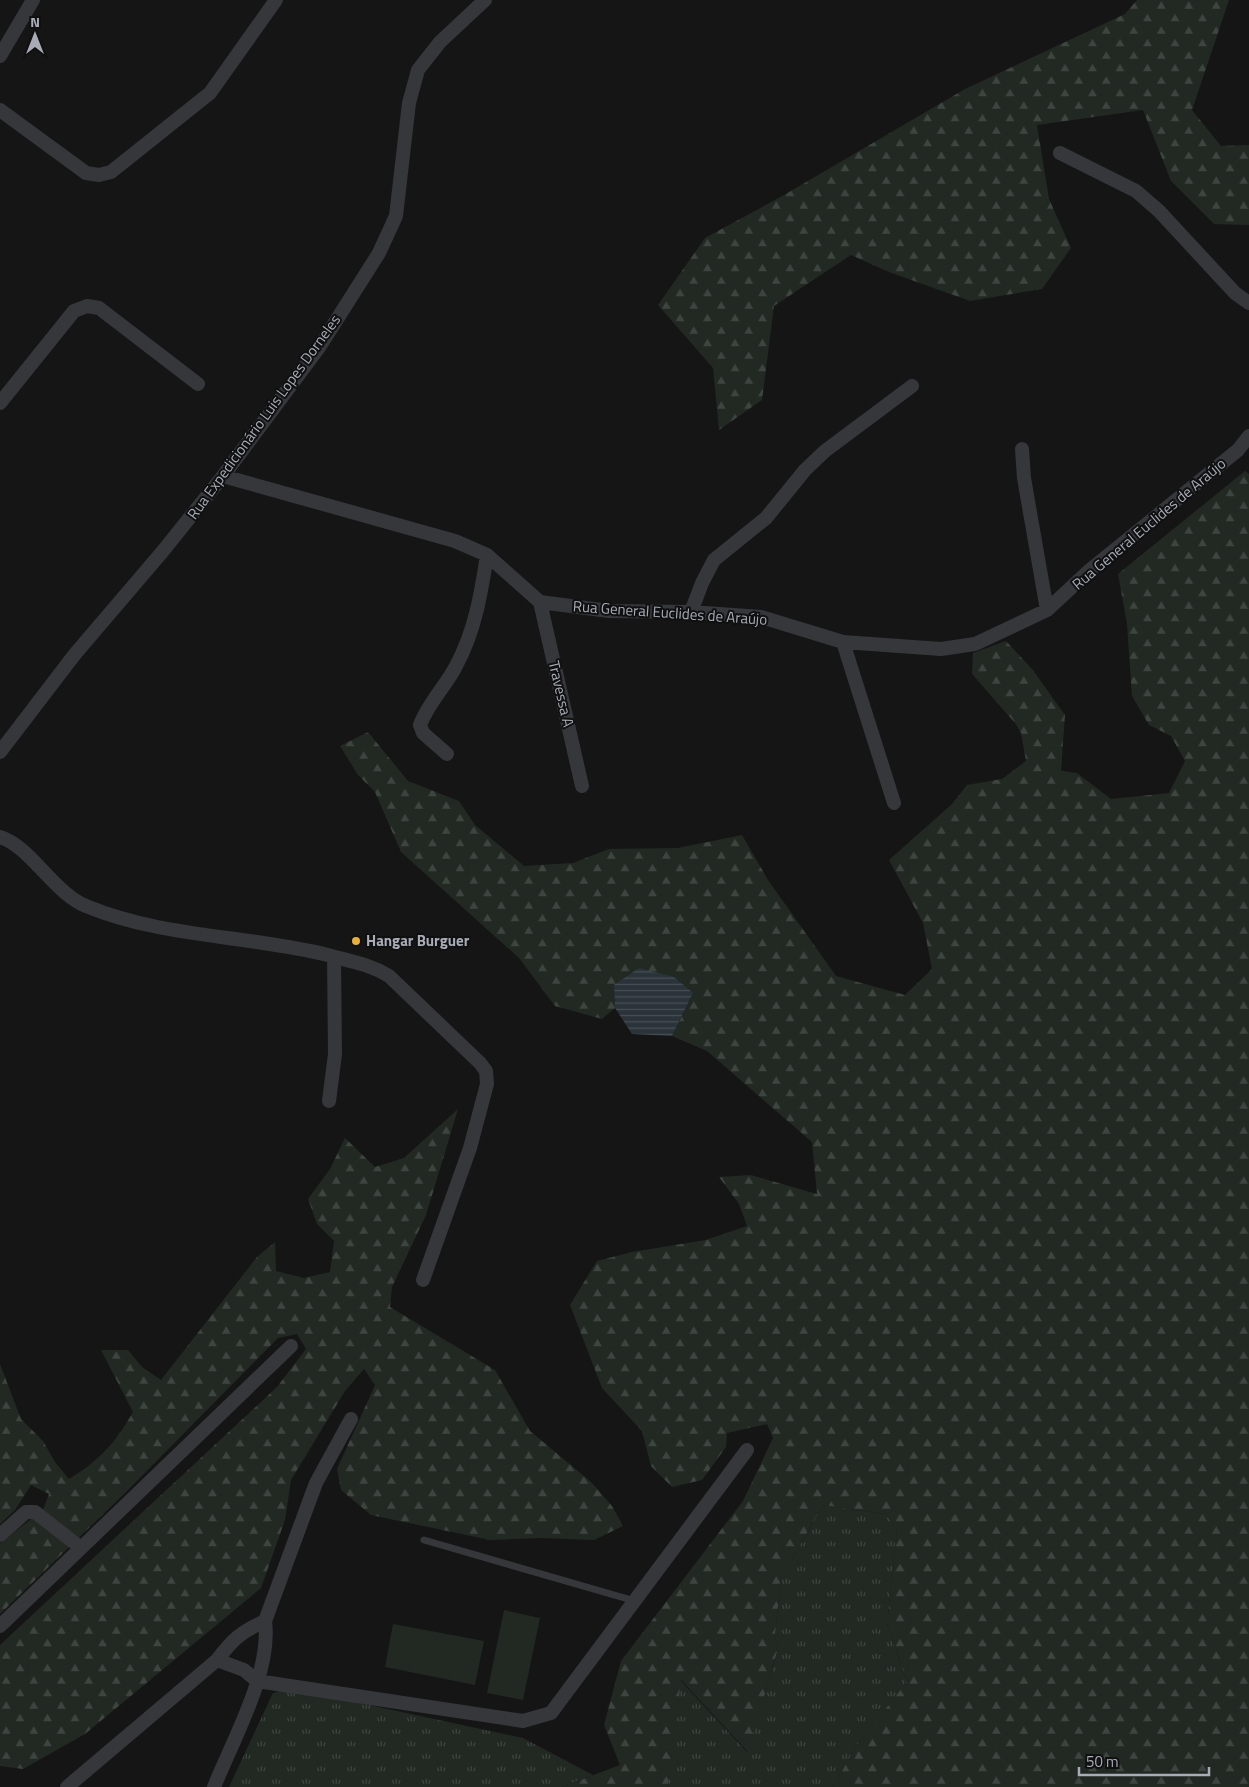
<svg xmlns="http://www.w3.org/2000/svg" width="1249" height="1787" viewBox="0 0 1249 1787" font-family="'Titillium Web',sans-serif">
<defs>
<pattern id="grass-tufts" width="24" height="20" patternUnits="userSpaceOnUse" patternTransform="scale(1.25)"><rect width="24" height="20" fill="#212922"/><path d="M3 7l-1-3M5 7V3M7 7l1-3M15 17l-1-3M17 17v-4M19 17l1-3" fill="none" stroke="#3e4540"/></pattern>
<pattern id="forest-firs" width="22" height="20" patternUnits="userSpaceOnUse" patternTransform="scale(1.25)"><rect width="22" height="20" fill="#212922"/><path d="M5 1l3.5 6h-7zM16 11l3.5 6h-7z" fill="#3e4540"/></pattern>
<pattern id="water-rules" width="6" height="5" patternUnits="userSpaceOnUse" patternTransform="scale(1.25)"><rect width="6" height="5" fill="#2b333a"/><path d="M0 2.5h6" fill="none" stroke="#474e54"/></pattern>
</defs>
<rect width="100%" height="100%" fill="#151516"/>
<path fill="url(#grass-tufts)" d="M823,1505L887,1514L897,1531L887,1624L907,1683L857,1745L833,1787H668L680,1680L747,1752L777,1653L775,1635L781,1578Z
M290,1688L523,1738L593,1775L562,1787H229L273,1693Z"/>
<path fill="url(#forest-firs)" d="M1137,0H1229L1192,110L1221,146L1249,145V225L1214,224L1171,181L1143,110L1037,125L1049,199L1071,248L1042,289L970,301L889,272L851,255L774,306L762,400L719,430L713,368L658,305L705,238L784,195L965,89L1125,14Z
M1245,471L1249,474V1787H833L857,1745L907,1682L887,1624L897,1531L887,1514L823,1505L781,1578L775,1635L777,1652L748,1752L681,1680L668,1787H562L620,1765L604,1725L621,1661L743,1501L773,1438L767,1424L727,1433L726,1447L702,1480L672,1487L651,1466L642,1431L602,1388L570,1305L597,1261L632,1252L706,1240L747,1226L739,1204L719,1177L751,1175L817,1194L812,1142L707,1051L672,1036L693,993L614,985L615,1008L602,1019L555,1006L519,958L401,852L375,792L358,775L340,746L368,732L408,781L459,801L475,825L524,866L573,863L609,849L678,848L742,835L768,880L836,976L905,995L932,969L923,923L889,860L952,804L967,785L1002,779L1026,761L1021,733L1015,723L972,674L973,653L1006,641L1032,669L1065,715L1061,771L1077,773L1111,799L1169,793L1185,761L1171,736L1149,725L1132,696L1127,624L1118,574Z
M458,1109L426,1215L392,1287L390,1307L495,1370L530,1431L591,1482L612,1506L623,1526L594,1540L541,1538L490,1540L371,1515L341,1490L337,1469L375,1385L364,1369L345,1391L291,1480L285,1520L261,1588L85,1734L23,1769L0,1766V1645L277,1387L306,1349L297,1334L278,1338L126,1492L0,1614V1543L43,1510L49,1494L31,1485L15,1510L0,1524V1364L21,1419L43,1441L55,1462L69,1479C99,1461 116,1442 133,1412L101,1350H128L142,1367L161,1380L257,1257L275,1242L276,1271L304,1278L330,1272L334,1241L317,1224L308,1199L330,1169L345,1138L375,1167L404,1158Z"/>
<path fill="#212922" d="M504,1610L540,1618L523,1700L487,1693Z
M393,1624L484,1641L475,1685L385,1667Z"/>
<path fill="url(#water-rules)" d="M639,968L674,977L693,993L672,1036L632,1034L615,1008L614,985Z"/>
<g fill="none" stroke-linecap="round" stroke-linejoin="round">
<path stroke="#36373b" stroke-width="7" d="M424,1540L635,1601"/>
<path stroke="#36373b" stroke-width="14" d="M0,56L33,0
M0,110L86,173L99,175L111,172L210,93L276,0
M1060,153L1136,191L1159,211L1235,293L1249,303
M0,403L74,311L87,306L99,308L198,384
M1022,449L1024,478L1047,610
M223,476L455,541L487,555L540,602L609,611L691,612L761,617L843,642L941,649L975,644L1047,610L1090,570L1238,450L1249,436
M540,602L582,786
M691,612L702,583L714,560L766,518L805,470L825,451L912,386
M843,642L894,803
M0,752L75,654L163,551L223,476L320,346L379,253L396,216L409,103L418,70L440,42L485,0
M447,754L423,733L420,725C428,703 446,686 456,666C475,631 481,594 487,555
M0,837C30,846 54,893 86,906C163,938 248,935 328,955C349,961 369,964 389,976L480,1063L486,1071L487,1084L470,1148L423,1280
M329,1101L335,1054L334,957
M0,1535L26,1512H35L81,1548
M0,1626L291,1346
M217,1660L244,1670L257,1681L523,1721L551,1713L747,1450
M67,1787L217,1660C233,1639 241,1632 265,1621
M214,1787C233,1740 272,1671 265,1621L316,1483L351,1419"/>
</g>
<circle fill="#eaaf39" stroke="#101011" stroke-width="2" cx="356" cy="941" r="5"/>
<g text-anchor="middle" stroke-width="4" stroke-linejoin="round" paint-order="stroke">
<g font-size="15" fill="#a7acb6" stroke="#101011">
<text transform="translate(264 417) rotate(-54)" y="5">Rua Expedicionário Luis Lopes Dorneles</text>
<text transform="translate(1149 524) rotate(-40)" y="5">Rua General Euclides de Araújo</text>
<text transform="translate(670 613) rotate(4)" y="5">Rua General Euclides de Araújo</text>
<text transform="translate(561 694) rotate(77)" y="5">Travessa A</text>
</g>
<g font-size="15" font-weight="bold" fill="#a7acb6" stroke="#101011" text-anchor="start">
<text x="366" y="946">Hangar Burguer</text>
</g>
</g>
<g transform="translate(35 35)" stroke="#101011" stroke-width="4" paint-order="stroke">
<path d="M0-4L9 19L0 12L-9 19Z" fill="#a7acb6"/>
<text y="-8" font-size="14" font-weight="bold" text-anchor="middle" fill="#a7acb6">N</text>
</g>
<path d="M1079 1767v8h130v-8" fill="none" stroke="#a7acb6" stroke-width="2.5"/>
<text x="1086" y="1767" font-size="15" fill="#a7acb6" stroke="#101011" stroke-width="4" paint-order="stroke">50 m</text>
</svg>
